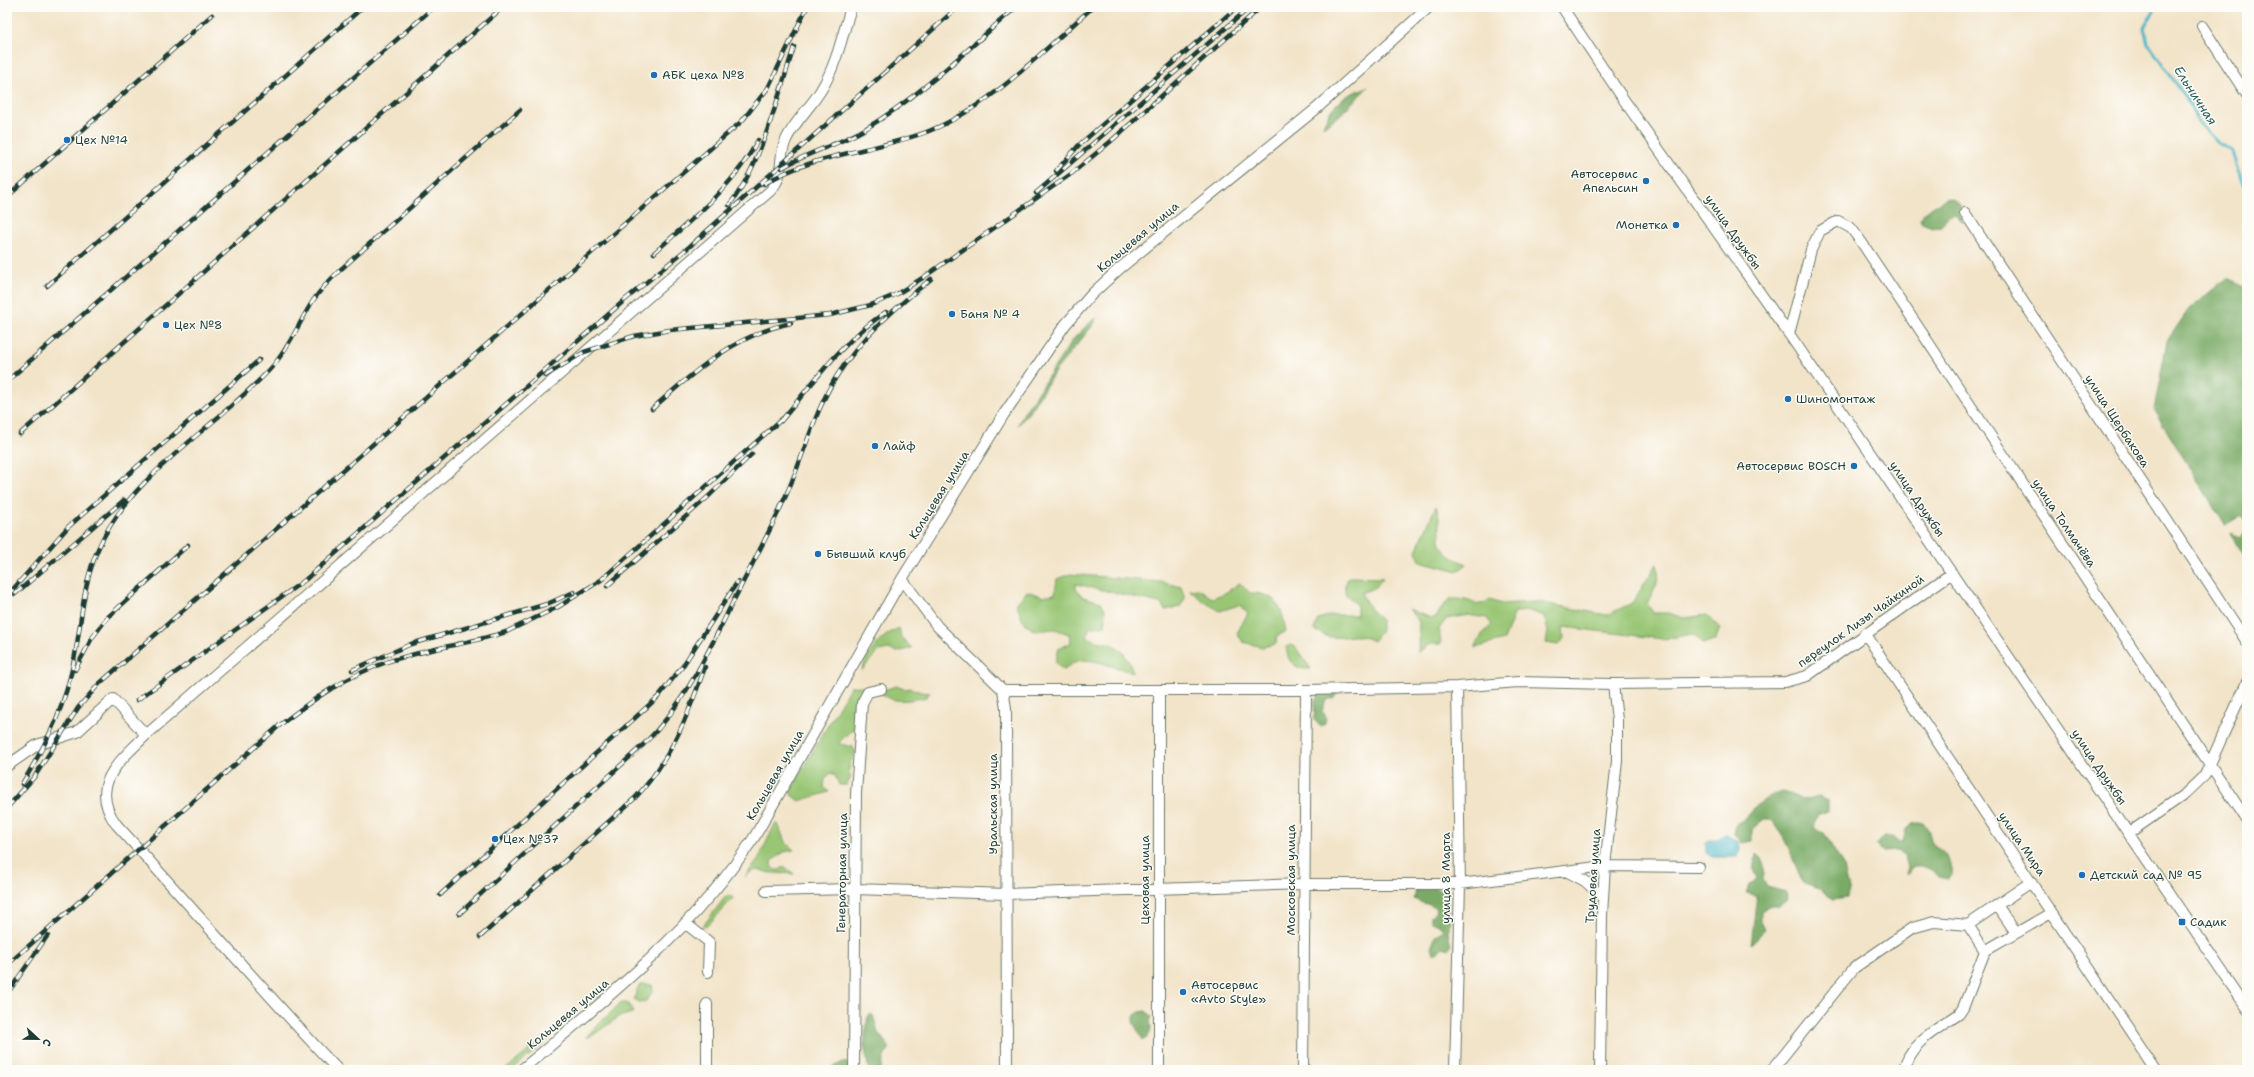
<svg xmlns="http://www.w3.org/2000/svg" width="2254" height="1077" viewBox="0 0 2254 1077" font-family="'Shantell Sans',sans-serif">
<rect width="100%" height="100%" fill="#fdfcf7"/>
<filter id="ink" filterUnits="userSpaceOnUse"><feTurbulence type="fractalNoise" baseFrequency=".025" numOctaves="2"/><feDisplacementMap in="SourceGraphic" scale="8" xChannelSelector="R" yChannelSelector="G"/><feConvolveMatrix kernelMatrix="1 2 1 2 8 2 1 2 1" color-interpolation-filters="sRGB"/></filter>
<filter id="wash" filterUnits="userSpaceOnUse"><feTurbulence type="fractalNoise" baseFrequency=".012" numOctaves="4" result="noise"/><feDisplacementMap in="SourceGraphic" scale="16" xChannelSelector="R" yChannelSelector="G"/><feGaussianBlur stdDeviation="0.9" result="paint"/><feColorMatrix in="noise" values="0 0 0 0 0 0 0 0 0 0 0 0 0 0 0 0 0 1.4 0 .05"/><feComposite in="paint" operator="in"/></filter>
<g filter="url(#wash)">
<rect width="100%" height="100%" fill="#f2e4c9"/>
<path fill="#99c674" stroke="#5c8254" d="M1436,506C1447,536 1426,549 1467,564L1458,571L1420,561L1416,551Z
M1657,564C1661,579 1655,590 1647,603L1653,613H1668L1684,618L1707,615L1720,628L1715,641L1703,643L1693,634L1664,639L1563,627L1564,638L1559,645L1546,643L1548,631L1544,616L1529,611L1515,612L1504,640L1475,648L1483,633L1492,625L1487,618L1468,615L1446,619L1439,629L1441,644H1430L1418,652L1419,622L1408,609L1431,618L1436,617L1444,605L1451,599C1456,599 1461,599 1465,600C1479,603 1473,608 1490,600L1501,604L1538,602L1607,615L1632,603Z
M1070,574L1161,582L1181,587L1185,598L1180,607L1165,610L1160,603L1076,584V589L1083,597L1101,602L1105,609V625L1089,628L1087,636C1099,645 1104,640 1113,645C1124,650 1129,661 1133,672C1116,669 1094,657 1077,661C1072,663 1067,668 1063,670L1055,663L1059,648L1071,643L1069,634L1055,629L1034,631L1023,621L1016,604L1027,591L1042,596L1055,594L1057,579Z
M1349,577L1383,578L1376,587L1361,593L1370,609L1381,620V631L1373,641C1354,631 1350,639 1332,637C1326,637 1319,632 1314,630L1318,619L1331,615H1357V606L1345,593V585Z
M1240,583L1250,593C1278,593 1282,608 1286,632L1277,636L1276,644L1262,647L1243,642L1237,633L1248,613L1239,605L1220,611L1203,601L1190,590L1199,589L1212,598L1225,593Z
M899,628L901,637L912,648L897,652L888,649L879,651L861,671C869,651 879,637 899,628Z
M1291,645L1296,648L1311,669C1296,670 1285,661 1287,646Z
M858,686L863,687C866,697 857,725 850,733C846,737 841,738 839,744L853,747L855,752C851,763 846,765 851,777L847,785H839L835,775L831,773L825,779L824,787L829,792L799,801L791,795L792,788L850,687Z
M896,686L904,689L912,688L920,692L930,693L926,697C912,700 893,704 882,694L884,690Z
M775,824H778L785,842L794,850L784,852L772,861L771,866L775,870H780L784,866L794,874C788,873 781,874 775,873C760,873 759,864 745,877L759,858Z
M729,895L733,898L707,926H703L726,896Z
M643,984L652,985L653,991L646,1001L638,1002L634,999L638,987Z
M621,1002L629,1004L634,1011L632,1013L619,1017L593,1035L586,1038C588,1033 615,1009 621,1002Z
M547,1036L551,1038L512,1070H505Z"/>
<path fill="#7aab66" stroke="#4c744d" d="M1368,87L1340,115L1323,127C1330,104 1346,94 1368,87Z
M1946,198C1963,199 1960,207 1963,222L1955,214L1948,216L1941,226L1932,227L1922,223L1920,220L1924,213Z
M2227,278L2247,287V524L2242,515L2225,525L2154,410L2167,341L2189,309Z
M1096,317L1094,324L1056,370L1030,411L1018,425L1023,414L1074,338Z
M2247,529V560L2230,533L2240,537Z
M1319,693H1337L1333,698L1326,700L1322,711L1326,716L1325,724L1320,726L1314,720L1315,699L1318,697Z
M1782,791L1803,800L1819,796L1828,801V811L1817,815L1814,828L1824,833L1844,867L1849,889L1847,898L1832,900L1823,890L1804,884C1793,863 1787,837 1771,819H1764L1752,829V841L1741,843L1734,834L1736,824C1751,816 1749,812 1760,803C1766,798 1774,794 1782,791Z
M1914,823H1923L1928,829L1932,843L1948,857L1952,874L1948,879L1939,877C1932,869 1926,866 1915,867L1906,875L1908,868L1905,856L1898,851L1883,852L1876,844L1884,836L1893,837L1898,841L1903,842L1906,829Z
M1756,854C1766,861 1765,869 1763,880L1767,887L1786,892L1788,900L1779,906H1767L1761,911V921L1765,930L1751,944L1757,895L1746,893L1749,886L1757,878L1753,870Z
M1436,888L1446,895L1443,898L1447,902L1451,921L1448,930L1451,946L1448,949L1443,947L1437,953H1433L1431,948L1436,935L1443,930L1440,926L1431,922V916L1435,913L1436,909C1429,903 1422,904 1414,899L1416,890Z
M1146,1011L1152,1017L1150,1021C1152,1029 1151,1037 1143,1040L1133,1022L1135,1015L1140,1012Z
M868,1015H873L878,1033L890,1048L884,1057L881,1070H869L864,1045Z
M843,1062L850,1064L851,1070H826Z"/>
<path fill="#4ab6c7" stroke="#347a7e" d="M1725,834L1738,842L1740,849L1737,857H1712L1706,853V843L1709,840H1718Z"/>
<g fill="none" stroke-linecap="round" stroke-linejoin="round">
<path stroke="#4ab6c7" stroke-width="3" d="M2156,7L2144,28L2148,43L2186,98L2199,123L2217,142L2232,151L2237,169L2247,189"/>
</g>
</g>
<g filter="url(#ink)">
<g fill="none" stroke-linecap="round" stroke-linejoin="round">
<defs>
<path id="minor" d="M1562,7L1626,103L1796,344L2247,1008
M2202,26L2247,95
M1965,213L2247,642
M1789,334L1811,250L1820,231L1838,221L1851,228L1860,240L2247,820
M902,579L937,626L1003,690L1006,708L1007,1070
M1865,633L2156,1070
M1003,690H1306L1457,687L1518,682L1613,684L1785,682L1807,676L1952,573
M1159,690V1070
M7,766L37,745L77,732L113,699L146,735
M2129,833L2185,794L2205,775L2247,682
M1566,871L1585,881L1603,898
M766,891L854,889L1007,894L1304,884H1460L1605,866L1699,867
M1997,905L2016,933
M685,923L709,942L708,972
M1968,925L2031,882
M1985,951L2051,913
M338,1070C262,990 191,906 116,824C88,785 119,762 146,735L770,191C786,174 777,159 786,140C794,122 811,107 821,90C836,66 843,34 851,7
M521,1070C607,999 693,930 755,836L902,579L1004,414L1065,325L1092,294L1119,269L1316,109L1429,7
M707,1070V1004
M854,1070L856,794L862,703L868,692L881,689
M1303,1070L1306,690
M1455,1070L1460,884L1457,687
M1600,1070L1602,915L1605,866L1617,761V720L1613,684
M1772,1070L1854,968L1912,928L1934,922L1968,925L1985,951L1963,1008L1959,1014C1938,1029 1908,1043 1904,1070"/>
</defs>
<use href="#minor" stroke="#697768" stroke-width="12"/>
<use href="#minor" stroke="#fff" stroke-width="10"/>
<defs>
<path id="rail" d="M7,8L9,7
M782,168C808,152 838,145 865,129C920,96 967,50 1016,7
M1056,171L1079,145L1237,7
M764,184C814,153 875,152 929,131C992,106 1042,51 1093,7
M1036,193L1250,7
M7,197L212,15
M729,205C760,169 779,93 794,47
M654,253C693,218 733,187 758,140
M47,286L363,7
M545,376L584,352L634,336L670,330L830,315L871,305L897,294L924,277L1071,174L1110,142L1261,7
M7,381L434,7
M652,409C694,372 734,335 791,323
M781,421C813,383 843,340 886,312
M20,434L503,7
M607,586L708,497L752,454
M15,594L124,500
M7,596L68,527L259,360
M75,670L92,638L108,617L188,545
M352,670L411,644L547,604L574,592
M137,700L305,580L626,299L689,247L958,7
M22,784C48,741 66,705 75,655C82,619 83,583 98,549C130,474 219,426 272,367C288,349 296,329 308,309C316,294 328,282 340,270L520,110
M7,808L35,776L78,708L99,684L742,121L768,88L807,7
M440,895L658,697L682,667L738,581
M459,914L644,744C687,702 709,649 736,596C753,562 772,528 787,493C805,453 814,411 838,374C863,336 896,307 931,279
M480,937L635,798C671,760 688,715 705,667
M7,965L280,725C313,699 347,676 387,662C426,649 467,644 506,632L558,607L601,580L783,418
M7,994L48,935"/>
</defs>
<use href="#rail" stroke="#1f3d34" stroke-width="4.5"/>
<use href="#rail" stroke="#fdfcf7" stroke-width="3" stroke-dasharray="9" stroke-linecap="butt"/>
</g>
</g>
<g fill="#1f6fb2" stroke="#fdfcf7" stroke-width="1.5">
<circle cx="654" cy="75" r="4"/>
<circle cx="67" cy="140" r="4"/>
<circle cx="1646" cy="181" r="4"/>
<circle cx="1676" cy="225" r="4"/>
<circle cx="952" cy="314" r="4"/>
<circle cx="166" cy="325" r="4"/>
<circle cx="1788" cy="399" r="4"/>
<circle cx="875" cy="446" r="4"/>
<circle cx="1854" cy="466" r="4"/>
<circle cx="818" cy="554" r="4"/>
<circle cx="495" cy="839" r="4"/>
<circle cx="2082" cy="875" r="4"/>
<rect x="2178" y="918" width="8" height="8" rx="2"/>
<circle cx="1183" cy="992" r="4"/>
</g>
<g text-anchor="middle" stroke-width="3" stroke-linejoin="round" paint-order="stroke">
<g font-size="12" fill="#1f3d34" stroke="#fdfcf7" text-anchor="start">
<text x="662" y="79">АБК цеха №8</text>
<text x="75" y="144">Цех №14</text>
<text x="1638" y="178" text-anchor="end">Автосервис<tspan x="1638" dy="14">Апельсин</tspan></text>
<text x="1668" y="229" text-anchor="end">Монетка</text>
<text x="960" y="318">Баня № 4</text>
<text x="174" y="329">Цех №8</text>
<text x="1796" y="403">Шиномонтаж</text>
<text x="883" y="450">Лайф</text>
<text x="1846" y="470" text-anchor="end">Автосервис BOSCH</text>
<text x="826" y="558">Бывший клуб</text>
<text x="503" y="843">Цех №37</text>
<text x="2090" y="879">Детский сад № 95</text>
<text x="2190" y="926">Садик</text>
<text x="1191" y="989">Автосервис<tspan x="1191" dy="14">«Avto Style»</tspan></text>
</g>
<g font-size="12" fill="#1f3d34" stroke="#fdfcf7">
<text transform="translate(1733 232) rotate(55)" y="4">улица Дружбы</text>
<text transform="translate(1138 237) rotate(-40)" y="4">Кольцевая улица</text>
<text transform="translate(2117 421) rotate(57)" y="4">улица Щербакова</text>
<text transform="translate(939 495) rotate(-58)" y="4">Кольцевая улица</text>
<text transform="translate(1917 499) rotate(56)" y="4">улица Дружбы</text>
<text transform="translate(2064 523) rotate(56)" y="4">улица Толмачёва</text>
<text transform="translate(1861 621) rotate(-35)" y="4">переулок Лизы Чайкиной</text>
<text transform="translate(2099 767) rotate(56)" y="4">улица Дружбы</text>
<text transform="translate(775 775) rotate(-60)" y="4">Кольцевая улица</text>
<text transform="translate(993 804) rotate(-90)" y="4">Уральская улица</text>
<text transform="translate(2022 844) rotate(56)" y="4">улица Мира</text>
<text transform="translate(842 873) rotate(-89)" y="4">Генераторная улица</text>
<text transform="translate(1593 876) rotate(-86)" y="4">Трудовая улица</text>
<text transform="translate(1446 878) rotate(-90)" y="4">улица 8 Марта</text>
<text transform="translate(1145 880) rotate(-90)" y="4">Цеховая улица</text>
<text transform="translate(1291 880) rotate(-90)" y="4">Московская улица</text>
<text transform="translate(568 1014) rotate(-40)" y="4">Кольцевая улица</text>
</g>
<g font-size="13" font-style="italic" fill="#2c6160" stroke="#fdfcf7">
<text transform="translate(2196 95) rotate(57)" y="5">Ельничная</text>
</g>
</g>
<rect width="2254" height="1077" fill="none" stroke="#fdfcf7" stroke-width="24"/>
<g transform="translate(38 1039) rotate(112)" stroke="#fdfcf7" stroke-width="3" paint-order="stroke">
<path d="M0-3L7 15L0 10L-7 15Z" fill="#1f3d34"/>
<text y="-6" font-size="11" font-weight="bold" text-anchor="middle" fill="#1f3d34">С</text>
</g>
</svg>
